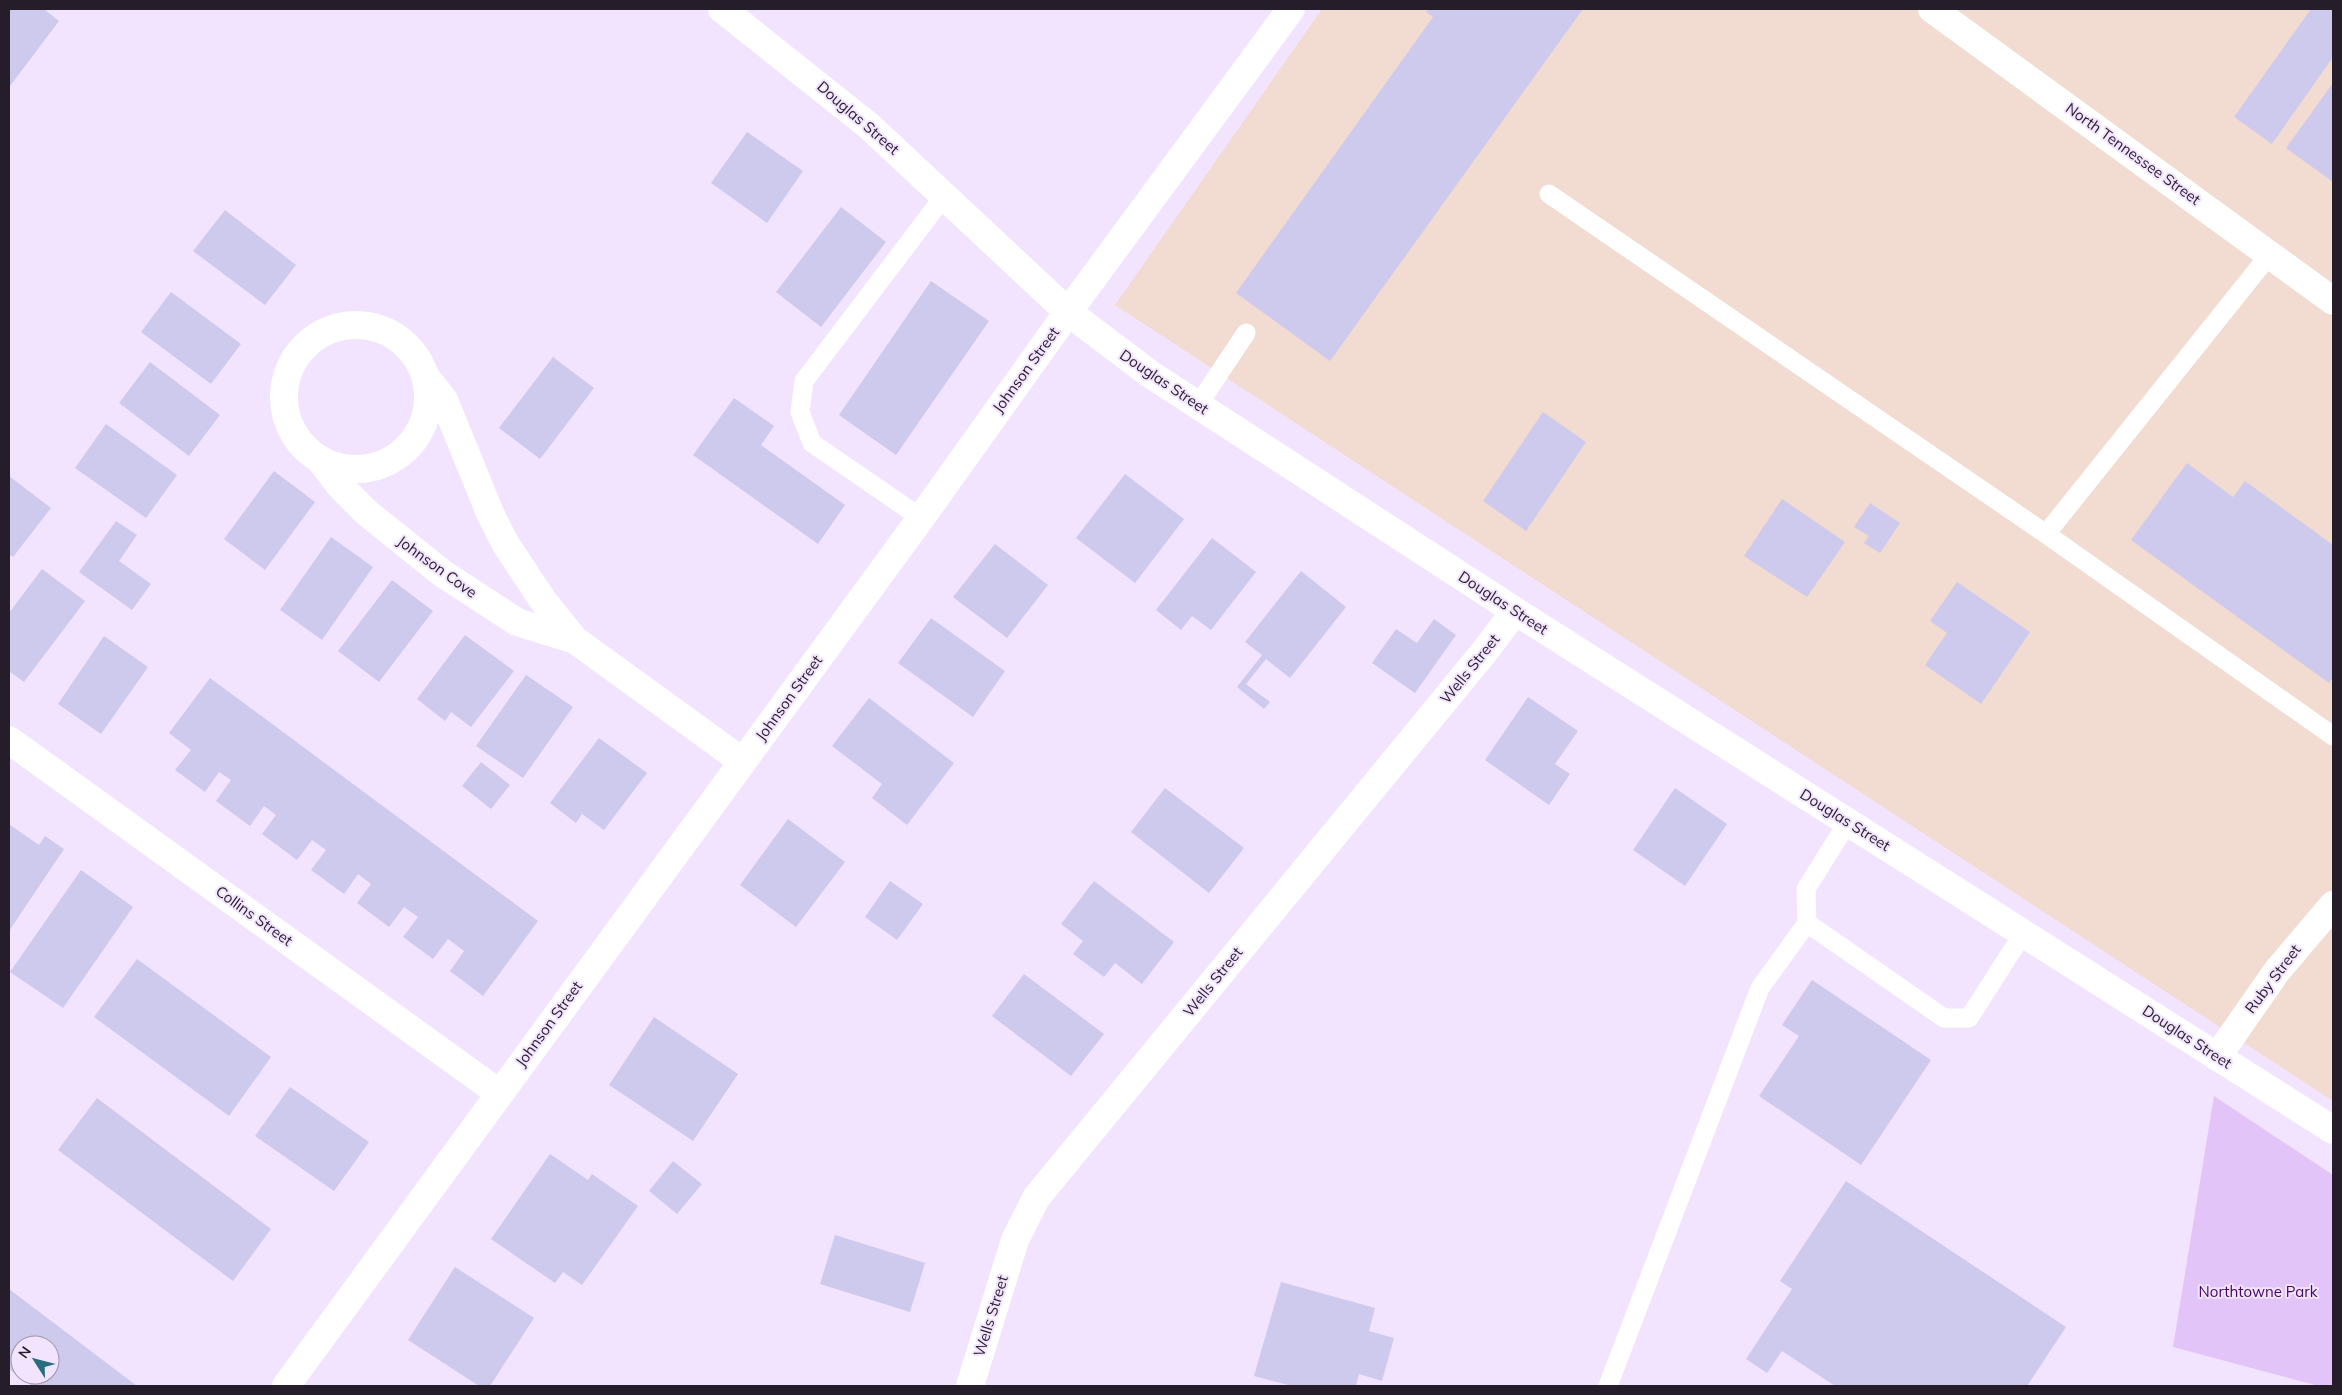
<svg xmlns="http://www.w3.org/2000/svg" width="2342" height="1395" viewBox="0 0 2342 1395" font-family="Mulish,sans-serif">
<rect width="100%" height="100%" fill="#f2e3fe"/>
<path fill="#f2dbd0" d="M1322,9H2333V1101L1115,305Z"/>
<path fill="#e2c4f9" d="M2214,1096L2333,1175V1386H2319L2173,1347Z"/>
<path fill="#cecaed" fill-rule="evenodd" d="M9,9H44L59,21L10,86Z
M1429,9H1583L1330,361L1236,293L1433,17L1426,12Z
M2311,9H2333V57L2272,144L2234,117Z
M2333,83V182L2286,148Z
M747,132L803,171L767,223L711,183Z
M841,207L886,242L821,327L776,292Z
M225,210L296,265L265,305L193,251Z
M931,281L989,321L896,455L839,415Z
M171,292L241,344L211,384L141,332Z
M553,357L594,388L540,459L499,428Z
M150,362L220,415L189,456L119,403Z
M734,398L774,426L761,445L845,505L818,544L693,455Z
M1543,412L1586,442L1526,531L1483,501Z
M106,424L177,475L146,518L75,468Z
M2187,463L2233,497L2245,481L2333,545V677L2329,683L2131,540Z
M274,471L315,502L265,570L224,539Z
M1125,474L1184,519L1135,583L1076,538Z
M9,476L51,508L13,557L9,554Z
M1782,499L1845,542L1807,597L1744,556Z
M1870,503L1900,523L1880,553L1864,543L1869,536L1854,527Z
M116,521L137,535L119,561L151,584L132,610L79,572Z
M331,537L373,567L322,640L280,610Z
M1212,538L1256,572L1211,630L1192,616L1181,630L1156,610Z
M995,544L1048,585L1007,638L953,597Z
M42,569L85,601L24,682L9,671V613Z
M1301,571L1346,607L1290,678L1266,659L1246,684L1270,702L1264,709L1237,687L1262,655L1245,642Z
M392,580L433,611L379,682L338,651Z
M1957,582L2030,632L1981,704L1925,665L1947,633L1930,621Z
M931,618L1005,671L973,717L898,663Z
M1434,619L1456,635L1415,693L1372,663L1396,629L1417,643Z
M465,635L514,671L471,727L451,712L445,721L417,699Z
M104,636L148,667L101,734L58,704Z
M526,675L573,707L523,778L476,746Z
M210,678L538,921L483,996L450,971L464,951L448,939L433,959L403,937L418,917L404,907L389,927L357,903L371,884L358,874L344,894L311,870L326,850L312,840L297,860L262,834L276,815L264,806L250,826L216,801L231,780L219,772L205,792L175,770L191,750L169,733Z
M1528,697L1578,731L1555,764L1570,774L1549,805L1485,760Z
M869,698L954,763L907,825L872,798L882,784L832,746Z
M599,738L647,773L604,830L582,814L576,823L550,803Z
M481,762L510,785L491,809L462,786Z
M1165,788L1244,848L1209,893L1131,832Z
M1675,788L1727,824L1685,886L1633,850Z
M788,819L845,862L796,927L740,885Z
M10,825L39,845L45,836L64,849L9,931Z
M81,870L133,907L63,1008L10,972Z
M890,881L923,904L897,940L865,917Z
M1094,881L1174,942L1142,984L1115,963L1104,977L1073,954L1083,941L1061,924Z
M137,959L271,1057L229,1116L94,1017Z
M1024,974L1104,1034L1071,1076L992,1016Z
M1812,980L1931,1060L1861,1165L1759,1096L1799,1036L1782,1025Z
M654,1017L738,1074L693,1141L609,1085Z
M290,1087L369,1142L334,1191L255,1136Z
M97,1098L271,1229L233,1281L58,1150Z
M550,1154L588,1180L592,1174L638,1206L582,1285L563,1272L555,1283L491,1239Z
M673,1161L702,1184L677,1214L649,1191Z
M1846,1181L2066,1327L2027,1386H1835L1782,1351L1767,1373L1746,1359L1792,1289L1780,1281Z
M835,1235L925,1263L910,1312L820,1284Z
M455,1267L534,1318L490,1386H479L408,1340Z
M1281,1282L1375,1308L1369,1331L1394,1338L1382,1381L1359,1374L1356,1386H1292L1254,1376Z
M9,1289L137,1386H32L9,1369ZM20,1345H50V1375H20Z"/>
<g fill="none" stroke-linecap="round" stroke-linejoin="round">
<path stroke="#fff" stroke-width="19" d="M1549,194L2046,534
M2270,254L2046,534L2333,736
M1198,405L1246,333
M921,518L812,443L800,412L804,381L945,195
M1807,923L1944,1018H1969L2024,932
M1608,1386L1760,988L1807,923L1806,889L1848,822"/>
<path stroke="#fff" stroke-width="28" d="M722,9L869,126L1068,312L1150,374L1515,611L2333,1130
M284 397a72 72 0 1 1 144 0a72 72 0 1 1-144 0Z
M425,376L444,400L490,513L505,543L544,602L575,640
M321,461L341,487L366,512L442,573L517,622L575,640L742,761
M9,740L499,1093
M2217,1057L2277,971L2333,905
M286,1386L921,518L1068,312L1291,9
M970,1386L1015,1240L1036,1198L1485,651L1515,611"/>
<path stroke="#fff" stroke-width="28" d="M1932,9L2333,301"/>
</g>
<g text-anchor="middle" stroke-width="4" stroke-linejoin="round" paint-order="stroke">
<g font-size="15" fill="#251e2a" stroke="#f2e3fe">
<text transform="translate(858 118) rotate(41)" y="5">Douglas Street</text>
<text transform="translate(2133 154) rotate(36)" y="5">North Tennessee Street</text>
<text transform="translate(1026 370) rotate(-54)" y="5">Johnson Street</text>
<text transform="translate(1164 382) rotate(34)" y="5">Douglas Street</text>
<text transform="translate(437 567) rotate(36)" y="5">Johnson Cove</text>
<text transform="translate(1503 603) rotate(33)" y="5">Douglas Street</text>
<text transform="translate(1470 669) rotate(-51)" y="5">Wells Street</text>
<text transform="translate(789 698) rotate(-54)" y="5">Johnson Street</text>
<text transform="translate(1845 820) rotate(32)" y="5">Douglas Street</text>
<text transform="translate(254 916) rotate(36)" y="5">Collins Street</text>
<text transform="translate(2273 979) rotate(-53)" y="5">Ruby Street</text>
<text transform="translate(1213 982) rotate(-51)" y="5">Wells Street</text>
<text transform="translate(549 1024) rotate(-54)" y="5">Johnson Street</text>
<text transform="translate(2187 1037) rotate(33)" y="5">Douglas Street</text>
<text transform="translate(991 1316) rotate(-73)" y="5">Wells Street</text>
</g>
<g font-size="15" fill="#460664" stroke="#f2e3fe">
<text x="2258" y="1297">Northtowne Park</text>
</g>
</g>
<rect width="2342" height="1395" fill="none" stroke="#251e2a" stroke-width="20"/>
<g transform="translate(35 1360) rotate(306)"><circle r="24" fill="#f2e3fe" stroke="#a094a9"/>
<path d="M0-4L9 19L0 12L-9 19Z" fill="#286c7d"/>
<text y="-8" font-size="14" font-weight="bold" text-anchor="middle" fill="#251e2a">N</text>
</g>
</svg>
